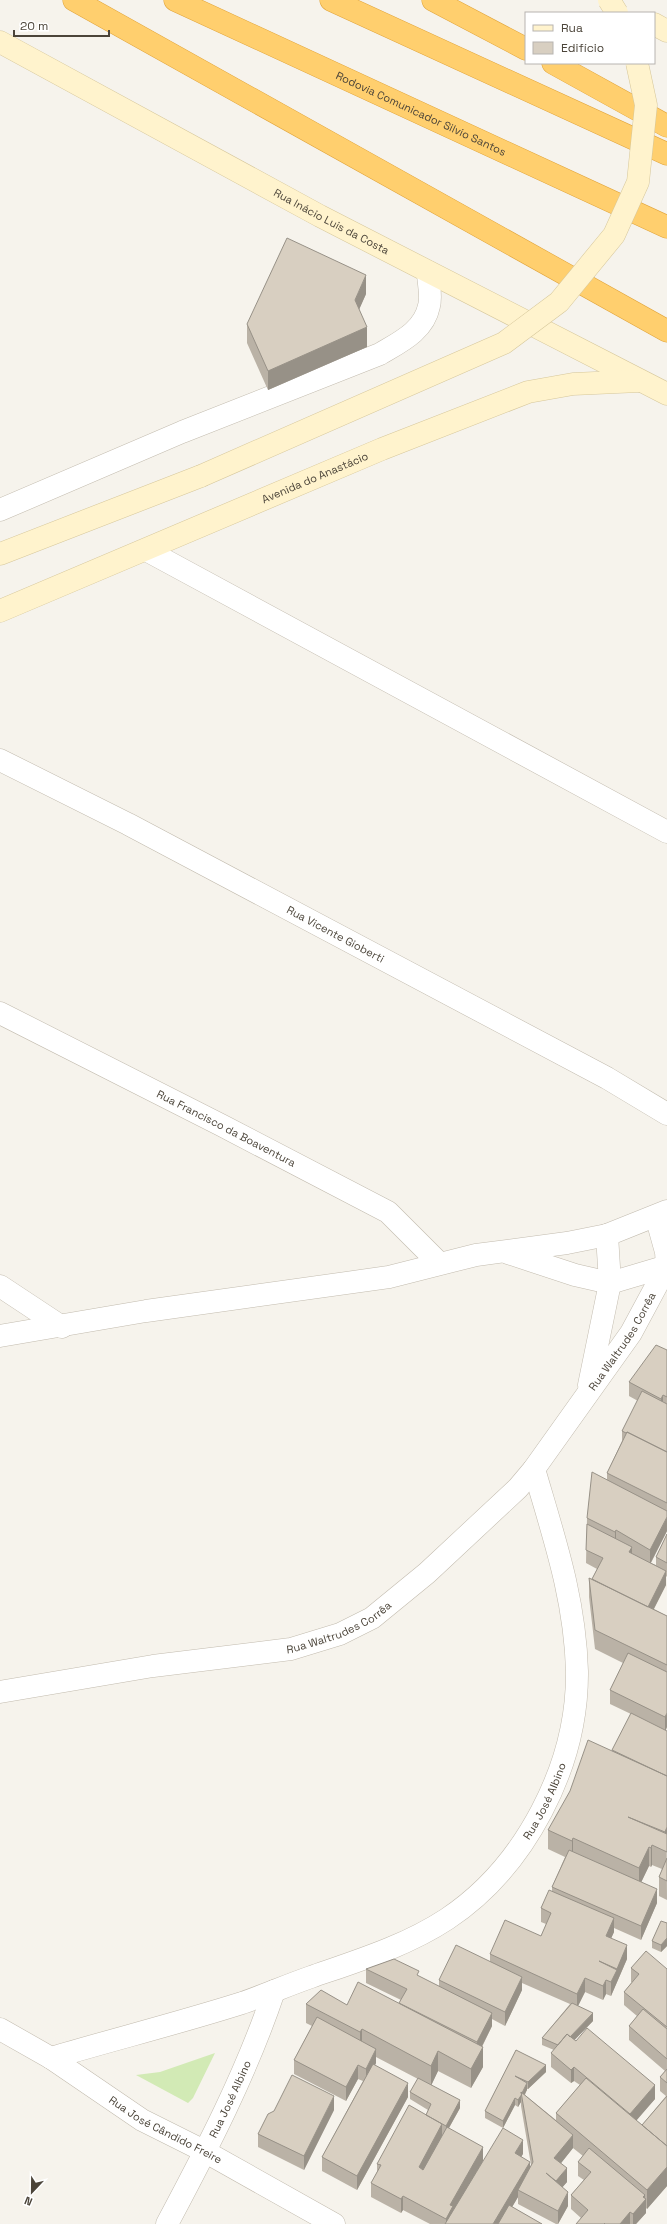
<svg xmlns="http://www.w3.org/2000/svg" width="667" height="2224" viewBox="0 0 667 2224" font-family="'Space Grotesk',sans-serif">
<rect width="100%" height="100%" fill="#f6f3ec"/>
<path fill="#d2eab5" d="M215,2053L193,2098L188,2103L136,2075L160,2072Z"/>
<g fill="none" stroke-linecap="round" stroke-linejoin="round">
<defs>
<g id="street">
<path d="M0,510L182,432L380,354C400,342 424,331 429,306C432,296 428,282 428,272"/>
<path d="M146,550L667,832"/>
<path id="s1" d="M0,760L128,824L607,1078L667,1114"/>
<path id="s2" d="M0,1013L221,1125L388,1212L439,1263"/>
<path d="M508,1253L575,1275L610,1283L667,1266"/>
<path d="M0,1286L62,1327"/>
<path d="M0,1336L146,1311L389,1277L476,1255L567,1243L607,1235L667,1211"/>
<path d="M589,1385L610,1283L607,1235"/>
<path id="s3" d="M0,1692L153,1666L291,1649L340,1634L372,1618L427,1573L518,1488L534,1469L631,1333L667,1266L666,1252L656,1216"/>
<path id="s4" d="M0,2029L51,2058L142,2120L204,2151L334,2224"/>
<path id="s5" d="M51,2058C115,2039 179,2023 242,2003C265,1995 288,1985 311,1977C357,1961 406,1946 447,1919C525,1867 578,1766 577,1671C575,1598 554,1538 534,1469"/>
<path id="s6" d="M167,2224C207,2149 247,2072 274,1991"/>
</g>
<g id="secondary">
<path d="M654,24L667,31"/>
<path id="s7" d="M0,42L320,216L667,394"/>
<path d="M0,554L201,476"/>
<path id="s8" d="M0,611L382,449L528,392L573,384L639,381"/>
</g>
<g id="highway">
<path d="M74,0L667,331"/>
<path id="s9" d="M175,0L667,227"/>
<path d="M331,0L667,154"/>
<path d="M433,0L526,49"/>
<path d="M553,63L667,126"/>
</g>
</defs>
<use href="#street" stroke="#c2bbae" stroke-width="23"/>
<use href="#secondary" stroke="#d6c79b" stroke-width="23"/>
<use href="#highway" stroke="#e0a43c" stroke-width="23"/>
<use href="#street" stroke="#fff" stroke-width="22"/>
<use href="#secondary" stroke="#fff3cd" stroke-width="22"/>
<use href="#highway" stroke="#ffcf6e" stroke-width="22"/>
<defs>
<path id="secondary-bridge" d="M609,0L617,13
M201,476L504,343L559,302L614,235L638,182L646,105L637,63"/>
</defs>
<use href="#secondary-bridge" stroke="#d6c79b" stroke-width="23" stroke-linecap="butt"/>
<use href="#secondary-bridge" stroke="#fff3cd" stroke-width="22"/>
</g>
<path fill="#bab2a6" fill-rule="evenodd" d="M366,294L359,309L367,347L268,390L247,343V324Z
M667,1350V1531L651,1563L656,1565V1557L667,1534V1577L666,1576V1585L654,1609L667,1616V1727L666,1730L667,1900L659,1896V1877L662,1869L652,1865L651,1867L649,1866L641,1882L657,1903L641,1940L614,1928V1932L611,1938L627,1959L611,1996L606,1994L603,2000L585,1992L578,2006L593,2021L574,2040L655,2099L636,2120L642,2125L666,2096L660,2091V2077L665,2071L629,2040V2026L637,2016L624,2005V1992L632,1982H631V1968L667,1969V2186L647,2209L646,2208V2213L636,2224H576L581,2218L571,2209V2195L584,2180L578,2176V2162L583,2156L573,2148L561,2163L567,2182L562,2187L568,2206L558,2224H556L518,2204V2197L512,2207L542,2224H430L403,2210L401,2213L371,2197V2183L377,2172V2164L426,2115L428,2110L410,2099V2092L418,2079L376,2057V2063L375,2065L408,2097L357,2190L322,2171V2157L363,2081L358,2079L346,2101L294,2074V2060L312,2026L306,2023V2004L347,2005L399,2004L401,2000L366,1983V1969L439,1986V1980L490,1961V1954L541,1936L546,1924L541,1922V1908L552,1891V1887L565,1857L548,1849V1830L612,1751L631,1714L610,1704V1690L623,1663L595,1649L589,1597V1578L592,1579L597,1569L586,1563L587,1518L607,1480V1473L622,1441V1431L638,1401L629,1396V1382ZM522,1983L570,2004L542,2038V2045L554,2050L551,2053V2067L571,2083L574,2081L580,2085L556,2113V2120L525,2095L527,2089H528L546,2072L516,2050L485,2111V2118L503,2128L515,2105L518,2107L521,2102V2106L531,2165L530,2167L521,2156L523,2154L475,2174L483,2161L449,2128L460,2108L431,2085L438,2071L471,2088L483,2067L482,2047L492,2026V2019L505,2026L522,1990Z
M667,1923V1946L661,1952L652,1948V1941Z
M334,2110L304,2170L258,2147V2134Z"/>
<path fill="#979187" d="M366,275V294L355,319V300Z
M367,327V347L268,390V371Z
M663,1395V1409L661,1413V1399Z
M667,1517V1531L650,1564V1550Z
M616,1530V1544L615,1545V1532Z
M632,1547V1561L629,1552Z
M666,1571V1585L647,1622V1608Z
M667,1713V1727L665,1731V1717Z
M667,1827V1846L665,1851V1832Z
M573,1838V1857L572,1860V1841Z
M652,1845V1865L651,1867V1848Z
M649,1847V1866L639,1887V1868Z
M657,1889V1903L641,1940V1926Z
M614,1918V1932L606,1950V1936Z
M667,1938V1946L661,1952V1945Z
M627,1945V1959L611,1996V1982Z
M522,1977V1990L505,2026V2012Z
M585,1978V1992L577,2008V1994Z
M606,1980V1994L603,2000V1986Z
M492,2013V2026L477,2056V2042Z
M593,2013V2021L562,2053V2046Z
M362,2029V2049L360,2052V2032Z
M483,2047V2067L471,2088V2069Z
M376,2049V2063L366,2083V2069Z
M438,2051V2071L431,2086V2066Z
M358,2065V2079L346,2101V2087Z
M546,2065V2072L528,2089V2082Z
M574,2067V2081L571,2083V2070Z
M408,2083V2097L357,2190V2176Z
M527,2083V2090L522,2099V2094Z
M655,2085V2099L630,2128V2114Z
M521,2094V2102L518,2107V2100Z
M334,2096V2110L304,2170V2156Z
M515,2098V2105L503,2128V2121Z
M460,2100V2108L446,2133V2126Z
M442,2124V2137L419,2181V2167Z
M573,2135V2148L554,2172V2158Z
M523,2140V2154L515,2167V2153Z
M483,2147V2161L453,2213L446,2224V2219L450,2205Z
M530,2162V2176L518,2190V2197L502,2224H493Z
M667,2167V2186L647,2209V2190Z
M567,2168V2182L556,2195V2181Z
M568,2192V2206L558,2224V2211Z
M645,2195V2200L646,2199V2213L636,2224H633V2214L643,2197Z
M403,2196V2210L401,2213V2199Z
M630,2212V2224H620Z"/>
<path fill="#d8cfc1" stroke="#979187" d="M287,238L366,275L355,300L367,327L268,371L247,324Z
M656,1345L667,1350V1397L663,1395L661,1399L629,1382Z
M642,1391L667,1404V1452L627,1432L626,1433L622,1431Z
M627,1432L667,1452V1503L607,1473Z
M592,1472L667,1511V1517L650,1550L616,1530L615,1532L587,1518Z
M587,1524L632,1547L629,1552L666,1571L648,1607L592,1579L603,1558L586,1550Z
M667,1534V1563L656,1557Z
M589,1578L667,1616V1665L595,1630Z
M628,1653L667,1672V1713L665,1717L610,1690Z
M631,1713L667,1731V1776L612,1750Z
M588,1740L667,1776V1827L665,1832L628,1817L667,1834V1852L652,1845L651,1848L649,1847L639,1868L573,1838L572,1841L548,1830L570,1791Z
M569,1850L657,1889L641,1926L552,1887Z
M667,1858V1881L659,1877Z
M549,1890L614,1918L606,1936L627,1945L617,1969L599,1961L617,1970L611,1982L606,1980L603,1986L585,1978L577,1994L490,1954L505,1920L541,1936L551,1913L541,1908Z
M661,1921L667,1923V1938L661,1945L652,1941Z
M456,1945L522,1977L505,2012L439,1980Z
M646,1951L667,1969V2027L624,1992L639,1974L631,1968Z
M394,1959L419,1971L417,1975L492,2013L477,2042L399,2003L407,1989L366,1969Z
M358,1982L483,2047L471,2069L438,2051L431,2066L362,2029L360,2032L306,2004L321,1990L347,2005Z
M572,2003L593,2013L570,2037L567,2034L558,2045L542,2038Z
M643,2009L667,2029V2059L629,2026Z
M317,2017L376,2049L366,2069L358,2065L346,2087L294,2060Z
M587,2028L655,2085L630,2114L574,2067L571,2070L551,2053L567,2034L576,2041Z
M516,2050L546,2065L528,2082L515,2076L527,2083L522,2093L521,2092L522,2094L518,2100L515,2098L503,2121L485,2111Z
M373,2064L408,2083L357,2176L322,2157Z
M667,2069V2083L660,2077Z
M292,2075L334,2096L304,2156L258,2134L268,2114L274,2111Z
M418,2078L460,2100L446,2126L426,2115L431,2104L410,2092Z
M586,2078L667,2146V2167L647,2190L556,2113Z
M521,2092L573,2135L554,2158L567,2168L556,2181L546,2173L568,2192L558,2211L518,2190L533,2162Z
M667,2096V2146L642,2125Z
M409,2105L442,2124L419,2167L423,2170L447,2127L483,2147L450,2205L453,2206L446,2219L403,2196L401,2199L371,2183L381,2165L377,2164Z
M503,2128L523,2140L515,2153L530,2162L493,2224H445Z
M589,2148L645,2195L643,2197L646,2199L633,2214L630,2212L620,2224H605L604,2223L605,2224H576L588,2210L571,2195L591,2172L578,2162Z
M509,2205L542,2224H498Z"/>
<g text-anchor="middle" stroke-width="3" stroke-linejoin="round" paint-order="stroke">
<g font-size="11" fill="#4b4439" stroke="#fff">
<text dy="4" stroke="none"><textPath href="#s9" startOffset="271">Rodovia Comunicador Silvio Santos</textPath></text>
<text dy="4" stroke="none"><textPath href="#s7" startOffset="377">Rua Inácio Luis da Costa</textPath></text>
<text dy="4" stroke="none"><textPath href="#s8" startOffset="342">Avenida do Anastácio</textPath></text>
<text dy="4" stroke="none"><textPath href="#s1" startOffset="378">Rua Vicente Gioberti</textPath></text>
<text dy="4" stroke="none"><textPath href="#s2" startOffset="254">Rua Francisco da Boaventura</textPath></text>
<text dy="4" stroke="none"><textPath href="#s3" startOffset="757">Rua Waltrudes Corrêa</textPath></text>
<text dy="4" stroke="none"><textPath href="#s3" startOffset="347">Rua Waltrudes Corrêa</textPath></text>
<text dy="4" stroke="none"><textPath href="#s5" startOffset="576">Rua José Albino</textPath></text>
<text dy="4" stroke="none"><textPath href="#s6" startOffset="140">Rua José Albino</textPath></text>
<text dy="4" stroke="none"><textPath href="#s4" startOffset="194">Rua José Cândido Freire</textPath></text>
</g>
</g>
<rect x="525" y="12" width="130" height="52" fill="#ffffff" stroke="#b7b4b0"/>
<rect x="533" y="25" width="20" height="6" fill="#fff3cd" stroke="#b7b4b0"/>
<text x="561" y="32" font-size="12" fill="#4b4439">Rua</text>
<rect x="533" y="42" width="20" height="12" fill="#d8cfc1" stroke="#b7b4b0"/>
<text x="561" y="52" font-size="12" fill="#4b4439">Edifício</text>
<g transform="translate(32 2192) rotate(202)" stroke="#ffffff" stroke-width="3" paint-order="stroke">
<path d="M0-3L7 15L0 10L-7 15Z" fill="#4b4439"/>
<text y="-6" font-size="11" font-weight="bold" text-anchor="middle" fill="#4b4439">N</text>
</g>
<path d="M14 30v6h95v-6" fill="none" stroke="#4b4439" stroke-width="2"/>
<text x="20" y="30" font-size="12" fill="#4b4439" stroke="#ffffff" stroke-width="3" paint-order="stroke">20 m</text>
</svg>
